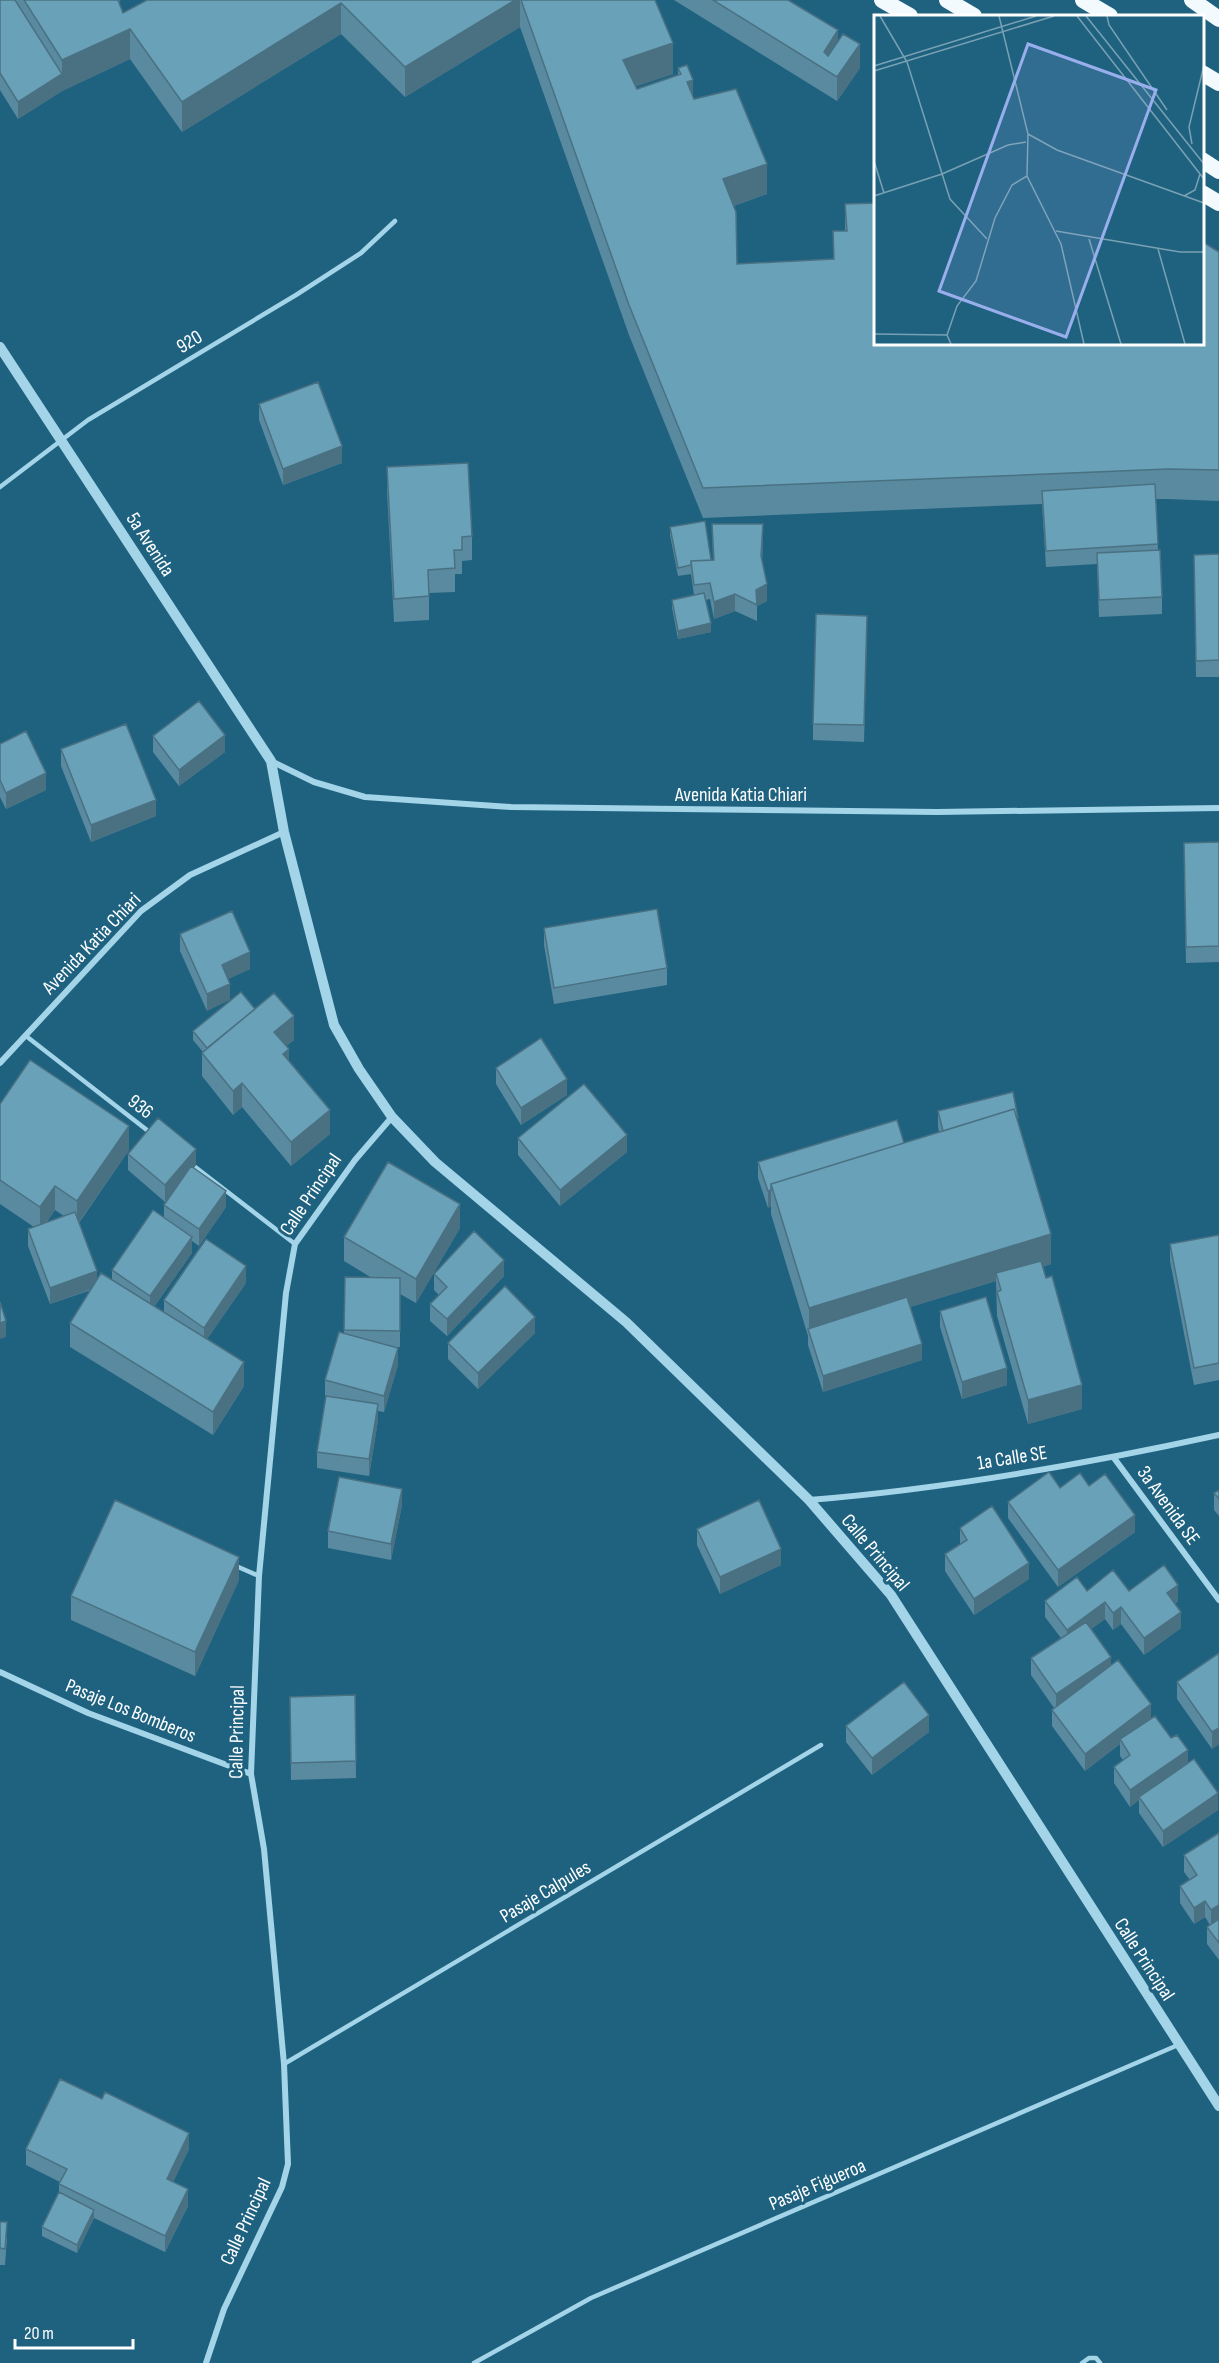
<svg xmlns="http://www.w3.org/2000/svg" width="1219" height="2363" viewBox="0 0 1219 2363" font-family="'Sofia Sans Condensed',sans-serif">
<rect width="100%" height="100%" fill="#1f6280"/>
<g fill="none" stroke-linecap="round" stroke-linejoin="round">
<path stroke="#a3d4e8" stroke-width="4.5" d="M0,487L88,420L296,295L361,253L395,221
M26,1036L152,1134
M190,1163L295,1244
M236,1566L259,1576
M284,2064L821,1745
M474,2363L591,2298L1178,2045
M1082,2363L1089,2358H1096L1100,2363"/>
<path stroke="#a3d4e8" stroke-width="6" d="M271,761L314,782L365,797L511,807L937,812L1219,808
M0,1063L141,911L190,875L284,832
M1114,1458L1219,1600
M809,1500C945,1489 1086,1464 1219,1435
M0,1672L88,1713L251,1774
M206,2363L224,2309L282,2187L288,2164L284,2064L264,1849L251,1774L259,1576L286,1293L295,1244L355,1160L392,1117"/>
<path stroke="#a3d4e8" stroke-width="10" d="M0,347L271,761L284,832L334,1025L359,1069L392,1117L435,1162L626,1322L809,1500L891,1595L1219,2106"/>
<path stroke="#f2fafe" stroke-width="16" d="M882,0L910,16
M947,0L974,16
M1083,0L1110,16
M1192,0L1219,19
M1202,73L1219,83
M1202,160L1219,171
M1202,193L1219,203"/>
</g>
<path fill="#5a8a9f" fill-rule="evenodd" d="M0,0H121L119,1L123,13L147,0H655L673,74L636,86L637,89L678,75V68L693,97L767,194L734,206L737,264L833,259V231H845V204L876,344H1203L1219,252V501L1168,499H1156L1158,550L1162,597V614L1099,617L1097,564L1046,567L1042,504L703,518L629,335L520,27L405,97L341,34L182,132L130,59L62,91L18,119L0,90Z
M674,0H788L838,41L860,68L837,101Z
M259,404L342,463L283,485L259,420Z
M387,467L472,536V560L462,561V574H455V592L429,593V620L394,622L387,491Z
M712,524L763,541L762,561L767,601L757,606V621L735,611L714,619L710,599L705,600L711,632L678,639L672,608V600L694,595L691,574L678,576L670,535V527L711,560H713Z
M1219,554V677H1196L1194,555Z
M867,632L864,742L813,740V724Z
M153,736L225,752L179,786L153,752Z
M0,744L46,790L6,809L0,797Z
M61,749L156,816L91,842L61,766Z
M1219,842V962L1186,963L1184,843Z
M544,928L667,968V985L554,1004L544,945Z
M180,934L250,969L228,979L207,1011L180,951Z
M255,1009L294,1040L286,1046L289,1061L330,1134L291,1166L242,1107L233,1115L202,1076V1053L203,1052L193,1040V1031Z
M496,1068L567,1095L521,1125L496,1084Z
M0,1104L129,1150L79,1223L97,1280H112V1270L164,1217V1205L165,1202L128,1170V1154L196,1165L194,1168L226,1207L199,1246L192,1241V1253L154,1307L164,1312V1300L246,1283L207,1339L244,1386L213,1435L70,1347V1323L91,1290L50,1304L28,1246V1229L34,1227L0,1204ZM55,1210L64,1216L46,1223Z
M938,1111L1018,1123L1051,1264L1042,1267L1082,1409L1028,1424L997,1316L996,1281L910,1307L922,1360L823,1392L808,1345V1336L771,1214V1206L768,1208L758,1178V1162L904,1143L939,1132L938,1127Z
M518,1138L627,1152L560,1206L518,1155Z
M460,1228L416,1303L400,1294V1347H393L398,1365L384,1412L378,1411V1420L369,1476L317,1468V1452L326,1396H325V1380L344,1333L345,1277L372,1278L344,1261V1237Z
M1219,1235V1380L1194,1385L1170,1261V1244Z
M434,1274L504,1276L447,1336L430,1321V1304L439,1295L434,1290Z
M940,1311L1007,1385L962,1399L940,1327Z
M535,1333L478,1389L448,1359V1343Z
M1089,1486L1135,1532L1058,1587L1008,1518V1502L1060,1488Z
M1219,1490V1516L1214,1510V1493Z
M402,1505L391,1560L328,1548V1531Z
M960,1528L1029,1579L974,1615L945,1571V1554L960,1544Z
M697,1529L781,1565L720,1594L697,1545Z
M239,1580L195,1676L71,1620V1596Z
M1087,1591H1129L1178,1601L1175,1604L1181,1628L1144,1655L1121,1624L1113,1630L1105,1619L1091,1629L1111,1666L1151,1718L1188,1763L1218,1810L1163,1847L1139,1813V1800L1130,1807L1114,1783V1767L1123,1760L1120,1756V1744L1085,1771L1052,1726V1710L1054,1708L1031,1675V1658L1061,1638L1045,1617V1601Z
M1219,1653V1744L1212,1749L1177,1699V1682Z
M355,1695L356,1778L291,1780L290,1697Z
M846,1726L929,1732L872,1775L846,1742Z
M1219,1833V1960L1207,1944V1927L1210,1925L1205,1917L1194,1924L1180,1903V1886L1190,1880L1184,1872V1855Z
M26,2149H189L173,2182L188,2206L165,2252L94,2218L77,2253L42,2236V2227L59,2192V2184L60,2182L26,2165Z
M0,2222L7,2239L5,2265H0Z"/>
<path fill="#4a7182" d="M515,0H520V27L405,97V67Z
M341,3V34L182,132V102Z
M130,29V59L62,91L18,119V102L62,74V60Z
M838,30V54L827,71L824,52Z
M673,43V74L623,91V60Z
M860,44V68L837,101V77Z
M693,80V111L687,82Z
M767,164V194L723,210V179Z
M342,446V463L283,485V469Z
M763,524V541L761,573V556Z
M767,584V601L757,606L756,590Z
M735,594V611L714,619V602Z
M711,623V632L678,639V631Z
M225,735V752L179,786V770Z
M46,773V790L6,809V793Z
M156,800V816L91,842V825Z
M250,952V969L222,982V965Z
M230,984V1000L207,1011V994Z
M294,1016V1040L274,1056V1032Z
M289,1049V1073L283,1054Z
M567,1079V1095L521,1125V1108Z
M242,1083V1107L233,1115V1091Z
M330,1110V1134L291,1166V1142Z
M129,1126V1150L77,1225V1201Z
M627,1135V1152L560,1206V1190Z
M196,1149V1165L165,1202V1185Z
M55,1186V1210L40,1231V1207Z
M771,1190V1206L768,1208V1191Z
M226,1191V1207L199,1246V1229Z
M460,1204V1228L416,1303V1279Z
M1051,1234V1264L998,1280L996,1273V1281L811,1337L809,1331V1308Z
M192,1237V1253L150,1313V1296Z
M504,1260V1276L447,1336V1319Z
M246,1266V1283L204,1344V1328Z
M97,1271V1287L50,1304V1288Z
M535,1317V1333L478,1389V1373Z
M6,1321V1337L0,1339V1323Z
M922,1344V1360L823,1392V1376Z
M398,1348V1365L384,1412V1396Z
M244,1362V1386L213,1435V1412Z
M1007,1368V1385L962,1399V1382Z
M1082,1385V1409L1028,1424V1400Z
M378,1404V1420L369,1476V1459Z
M402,1489V1505L391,1560V1544Z
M1135,1515V1532L1058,1587V1570Z
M781,1549V1565L720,1594V1577Z
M239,1557V1580L195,1676V1652Z
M1029,1563V1579L974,1615V1599Z
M1178,1585V1601L1167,1610V1593Z
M1105,1602V1619L1067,1647V1630Z
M1121,1607V1624L1113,1630V1613Z
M1181,1612V1628L1144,1655V1638Z
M1111,1657V1674L1056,1711V1694Z
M1151,1704V1721L1120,1739V1744L1085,1771V1754Z
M929,1715V1732L872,1775V1758Z
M1219,1728V1744L1212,1749V1732Z
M1188,1750V1767L1139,1797V1800L1130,1807V1790Z
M1218,1793V1810L1163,1847V1831Z
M1205,1901V1917L1194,1924V1908Z
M1219,1905V1921L1211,1926V1910Z
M189,2133V2149L167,2195V2179Z
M188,2189V2206L165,2252V2236Z
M94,2210V2218L77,2253V2245Z"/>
<path fill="#69a1b9" stroke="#4a7182" stroke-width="1.5" d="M0,0H15L62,74L18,102L0,73Z
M24,0H118L123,13L147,0H515L405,67L341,3L182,102L130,29L62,60Z
M521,0H655L673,43L623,60L637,89L681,74L678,68L687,65L693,80L687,82L694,99L736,89L767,164L723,179L736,212L737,264L834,259L833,231H847L845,204L876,203V344H1203V242L1219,252V470L1168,469L703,488L629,305Z
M713,0H788L838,30L824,52L828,56L843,34L860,44L837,77Z
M318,382L342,446L283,469L259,404Z
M468,463L472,536L462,537V550H454L455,568L428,570L429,596L394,599L387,467Z
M1155,484L1158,544L1046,551L1042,491Z
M705,521L711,560L691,561V565L678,568L670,527Z
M712,524H763L761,556L767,584L756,590L757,605L735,594L714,602L710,583L694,585L691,561L714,560Z
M1160,550L1162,597L1099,600L1097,553Z
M1219,554V660L1196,661L1194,555Z
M704,593L711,623L678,631L672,600Z
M816,614L867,616L864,725L813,724Z
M199,701L225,735L179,770L153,736Z
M126,724L156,800L91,825L61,749Z
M26,731L46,773L6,793L0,780V744Z
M1219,842V946L1186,947L1184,843Z
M657,909L667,968L554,988L544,928Z
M232,911L250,952L222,965L230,984L207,994L180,934Z
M241,992L255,1009L207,1048L193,1031Z
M274,993L294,1016L274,1032L289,1049L283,1054L330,1110L291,1142L242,1083L233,1091L202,1053Z
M541,1038L567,1079L521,1108L496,1068Z
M30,1060L129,1126L77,1201L55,1186L40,1207L0,1180V1104Z
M584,1084L627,1135L560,1190L518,1138Z
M1013,1092L1018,1118L1017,1119L1014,1109L943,1131L938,1111Z
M1014,1109L1051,1234L809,1308L771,1184Z
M158,1118L196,1149L165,1185L128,1154Z
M897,1120L904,1143L771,1184V1190L768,1191L758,1162Z
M388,1162L460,1204L416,1279L344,1237Z
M191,1166L226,1191L199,1229L164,1205Z
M153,1210L192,1237L150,1296L112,1270Z
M75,1212L97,1271L50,1288L28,1229Z
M474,1231L504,1260L447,1319L430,1304L447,1287L434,1274Z
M1219,1235V1363L1194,1368L1170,1244Z
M206,1239L246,1266L204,1328L164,1300Z
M1041,1261L1046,1278L1052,1276L1082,1385L1028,1400L997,1292L1001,1290L996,1273Z
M101,1273L244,1362L213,1412L70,1323Z
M345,1277L400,1278V1331L344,1330Z
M505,1286L535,1317L478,1373L448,1343Z
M907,1297L922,1344L823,1376L808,1329Z
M986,1297L1007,1368L962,1382L940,1311Z
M0,1302L6,1321L0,1323Z
M339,1332L398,1348L384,1396L325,1380Z
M326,1396L378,1404L369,1459L317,1452Z
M1049,1472L1060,1488L1080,1473L1089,1486L1105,1474L1135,1515L1058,1570L1008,1502Z
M339,1477L402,1489L391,1544L328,1531Z
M1219,1490V1499L1214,1493Z
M115,1500L239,1557L195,1652L71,1596Z
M759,1500L781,1549L720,1577L697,1529Z
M992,1506L1029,1563L974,1599L945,1554L967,1540L960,1528Z
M1164,1565L1178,1585L1167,1593L1181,1612L1144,1638L1121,1607L1113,1613L1105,1602L1067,1630L1045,1601L1077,1577L1087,1591L1113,1570L1129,1591Z
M1086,1622L1111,1657L1056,1694L1031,1658Z
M1219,1653V1728L1212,1732L1177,1682Z
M1118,1660L1151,1704L1085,1754L1052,1710Z
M904,1682L929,1715L872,1758L846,1726Z
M355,1695L356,1761L291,1763L290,1697Z
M1155,1716L1171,1738L1177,1735L1188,1750L1130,1790L1114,1767L1130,1755L1120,1739Z
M1194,1759L1218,1793L1163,1831L1139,1797Z
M1219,1833V1905L1211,1910L1205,1901L1194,1908L1180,1886L1197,1875L1184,1855Z
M1219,1919V1943L1207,1927Z
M60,2079L102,2099L105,2092L189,2133L167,2179L188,2189L165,2236L59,2184L67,2169L26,2149Z
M59,2192L94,2210L77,2245L42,2227Z
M0,2222H7L5,2249L0,2248Z"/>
<g text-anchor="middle" stroke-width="6" stroke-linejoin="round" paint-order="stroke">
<g font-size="20" fill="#fff" stroke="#1f6280">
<text transform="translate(189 341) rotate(-31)" y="7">920</text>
<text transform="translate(151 544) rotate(57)" y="7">5a Avenida</text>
<text x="741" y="801">Avenida Katia Chiari</text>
<text transform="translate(91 943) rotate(-46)" y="7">Avenida Katia Chiari</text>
<text transform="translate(141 1106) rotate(38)" y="7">936</text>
<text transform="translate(310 1194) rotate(-56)" y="7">Calle Principal</text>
<text transform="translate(1012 1457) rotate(-9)" y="7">1a Calle SE</text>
<text transform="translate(1169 1505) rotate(54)" y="7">3a Avenida SE</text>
<text transform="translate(876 1552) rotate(50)" y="7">Calle Principal</text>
<text transform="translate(131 1710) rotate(22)" y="7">Pasaje Los Bomberos</text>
<text transform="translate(236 1732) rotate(-89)" y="7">Calle Principal</text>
<text transform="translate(545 1891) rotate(-31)" y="7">Pasaje Calpules</text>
<text transform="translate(1145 1959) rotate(57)" y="7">Calle Principal</text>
<text transform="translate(817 2184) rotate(-23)" y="7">Pasaje Figueroa</text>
<text transform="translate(245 2221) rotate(-65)" y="7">Calle Principal</text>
</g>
</g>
<g transform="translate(874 15)">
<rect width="330" height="330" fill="#1f6280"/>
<path fill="none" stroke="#79a1b3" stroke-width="1.5" d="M6,1L33,47L76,184L113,224M125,1L154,119L153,161L187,229L210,329M203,1L330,164M212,1L330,149M233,1L235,10L293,95M0,51L162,1M0,56L180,1M154,119L183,135L330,188M318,129L315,112L330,50M0,146L10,178M0,181L68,159L134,130L152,127M310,181L321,175L326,159M182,216L306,237H330M215,224L247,329M284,234L311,329M0,319L73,320M77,329L73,320L83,291L102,266L121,203L138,170L153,161"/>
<path fill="#99afed" fill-opacity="0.15" stroke="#99afed" stroke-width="3" d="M154,29L282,75L192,322L65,276Z"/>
<rect width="330" height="330" fill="none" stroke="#fff" stroke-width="3"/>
</g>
<path d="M15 2339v9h118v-9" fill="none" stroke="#ffffff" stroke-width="3"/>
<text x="24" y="2339" font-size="18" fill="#ffffff" stroke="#1f6280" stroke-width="4.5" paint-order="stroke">20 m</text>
</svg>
